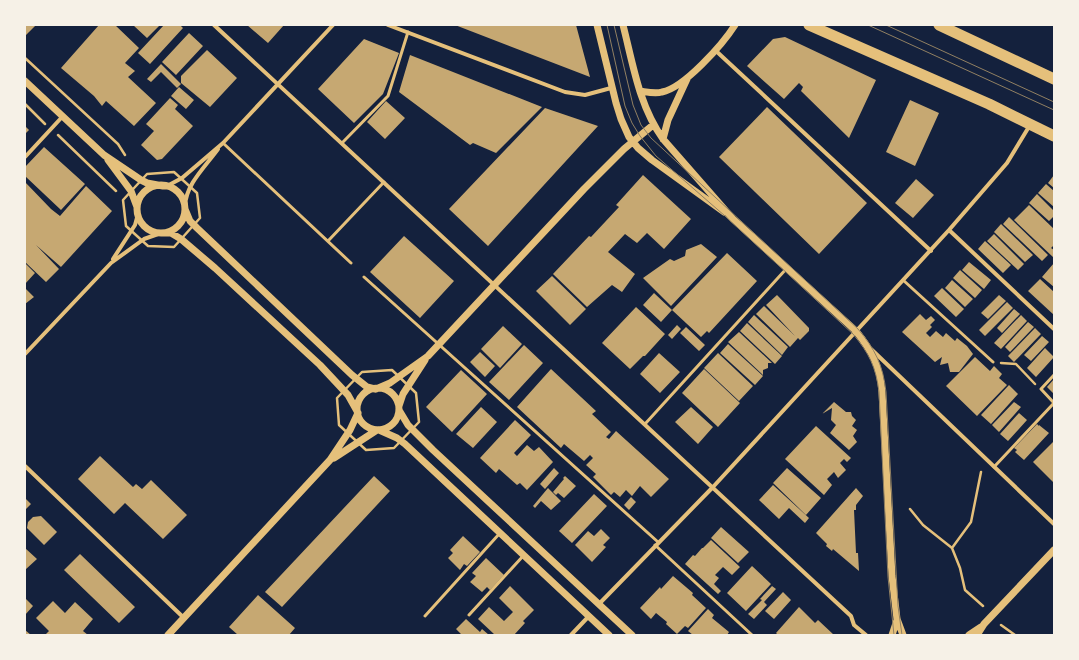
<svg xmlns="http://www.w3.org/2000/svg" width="1079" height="660" viewBox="0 0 1079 660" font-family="'DM Sans',sans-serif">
<rect width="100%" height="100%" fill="#14213d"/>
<path fill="#c6a872" d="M25,25H36L26,35Z
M99,25H115L139,48L125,63L135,71L128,77L156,103L134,126L106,101L102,106L94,96L61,68Z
M133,25H160L147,38Z
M164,25H180L183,28L150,64L138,53Z
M247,25H284L268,43Z
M455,25H576L590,77Z
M189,33L203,46L176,75L162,62Z
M785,37L876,80L849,138L801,91L803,87L799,83L784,99L747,66L773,39Z
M364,39L399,53L383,94L354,123L318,89Z
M207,50L237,78L210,107L181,83V76Z
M410,55L542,107L496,153L473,143L470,145L399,92Z
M161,64L181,84L177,88L161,72L151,82L147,79Z
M179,87L194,100L186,109L171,96Z
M170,98L178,105L175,109L193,126L162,159L157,160L141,145L154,131L146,124Z
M910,100L939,113L915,166L886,152Z
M386,101L405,118L385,139L367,122Z
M767,107L867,203L819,254L719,157Z
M545,108L598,126L488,246L449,209Z
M25,126L29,130L25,134Z
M44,147L85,184L61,210L25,176V167Z
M643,175L691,219L664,249L647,233L637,243L625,234L608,252L635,274L622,292L612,285L587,307L553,274L589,236L591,237L619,207L616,205Z
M1054,175V188L1048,183Z
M916,179L934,195L913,218L895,203Z
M25,182L51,209L60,216L86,186L112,211L61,267L36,245L59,269L46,282L25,262Z
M1046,184L1054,191V207L1038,193Z
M1037,194L1054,211V216L1049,221L1029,203Z
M1029,205L1054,229V245L1051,248L1054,250V258L1014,220Z
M1009,217L1048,255L1042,261L1003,224Z
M1001,224L1033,255L1025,262L994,232Z
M994,234L1024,264L1018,270L987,241Z
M404,236L454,281L420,318L370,272Z
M985,241L1011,265L1003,273L978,249Z
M701,244L717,257L671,306L643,278L670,259L674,261L685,256L686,250Z
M727,253L757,281L709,333L707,331L701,337L672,310Z
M969,262L991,280L984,289L962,270Z
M25,263L35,273L25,284Z
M1054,263V287L1042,277Z
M960,270L982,290L975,298L953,278Z
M552,276L586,309L570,325L536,291Z
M1040,279L1054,292V315L1028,291Z
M952,280L973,299L965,307L945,288Z
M25,288L34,297L25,304Z
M942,288L964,309L956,317L934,296Z
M654,293L672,310L661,322L643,305Z
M777,295L809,328V331L800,340L798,338L790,347L756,314L764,306L795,336L766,305Z
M999,295L1006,301L988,319L981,313Z
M1007,302L1013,308L985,336L979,330Z
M636,307L665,334L645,356H643L630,369L602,343Z
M1014,309L1020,314L1002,333L997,328Z
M920,314L926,320L931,316L935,320L930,325L932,327L926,333L930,337L936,331L943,337L946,333L955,341L957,338L967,346L973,354L959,372H950L948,363L940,365L942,357L935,362L902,332Z
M754,315L788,347L782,355L748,322Z
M1021,315L1027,321L1001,349L994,343Z
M1028,322L1034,327L1010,352L1005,347Z
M747,323L782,356L775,364L740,331Z
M677,325L681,329L672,339L668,335Z
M503,326L522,344L500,368L481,349Z
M686,327L705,345L699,351L680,333Z
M1035,328L1041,334L1014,362L1008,356Z
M739,332L772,363H768V368L763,370V375L728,342Z
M1042,336L1049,342L1031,361L1024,355Z
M728,344L763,376L755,385L720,353Z
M524,345L543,363L509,400L489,382Z
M1045,348L1054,357L1036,377L1027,368Z
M480,352L495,366L485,377L470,362Z
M659,353L680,372L660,393L640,374Z
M718,353L753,386L739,401L704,368Z
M975,357L990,371L994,366L1002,374L999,378L1007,385L977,416L946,386Z
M551,369L596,411L592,414L611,432L606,437L609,439L616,431L669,479L651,497L640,486L632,496L626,490L620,497L614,492L611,495L593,477L596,474L586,465L593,458L590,455L584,461L564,444L561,448L517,407Z
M704,369L740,403L718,427L682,393Z
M461,370L487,394L452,432L426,407Z
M1054,379V394L1047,387Z
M1009,385L1018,394L991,424L981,415Z
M834,402L846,412H851L852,416L856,420L852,426L857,430L853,436L857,442L849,450L830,433L836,425L831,420L832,408L822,414Z
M1014,402L1021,407L999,432L992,425Z
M481,407L497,422L473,448L456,434Z
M691,407L713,427L698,444L675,422Z
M1019,413L1027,420L1008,441L1000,434Z
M515,420L531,435L514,453L517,456L527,445L534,451L539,447L553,462L527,490L520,483L517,485L499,469L496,473L480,458Z
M1037,424L1039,426V425L1049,433L1024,460L1015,452L1017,450L1014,448Z
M816,426L851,458L847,462L844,459L840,463L846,470L838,478L834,472L827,479L832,485L824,495L785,459Z
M1054,441V483L1033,462Z
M100,456L133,487L136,484L142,489L151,480L187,515L163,539L125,503L114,514L78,479Z
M554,468L559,473L545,489L540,484Z
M787,468L821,498L806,515L773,483Z
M374,476L390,491L282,607L265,592Z
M565,476L576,486L564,498L558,493L556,495L553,492L564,479L563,478Z
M773,485L809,518L805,523L789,508L779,519L759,500Z
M548,488L561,501L551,510L541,501L535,508L533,506Z
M856,488L863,496L856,505V510H854L856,553H858L859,571L833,549L832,551L826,546L827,544L816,533Z
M594,494L607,506L572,543L559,531Z
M631,497L636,502L629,510L624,505Z
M25,498L31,504L25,510Z
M41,516L57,532L44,545L27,528L28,522L33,517Z
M721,527L749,552L738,563L711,538Z
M601,529L610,538L603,545L606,547L592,562L575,545L588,531L594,536Z
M463,536L480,552L467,566L464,564L460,570L448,558L453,553L450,550Z
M711,540L740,567L732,575L723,567L715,575L719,578L714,584L721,591L718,594L685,564L693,555L695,556L702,548H703Z
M25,548L37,559L25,570Z
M80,554L135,607L119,623L64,570Z
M486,558L504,575L490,590L487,587L482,592L470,582L476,576L472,573Z
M752,566L771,584L746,611L727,593Z
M673,576L693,593L692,595L706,608L688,628L685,626L677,634L666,624L667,622L656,613L651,619L640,608L660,587L661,589Z
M510,586L534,610L523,621L525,623L514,635H495L478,619L489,607L504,621L513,612L499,598Z
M772,586L776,589L764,602L767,605L754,619L748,614L762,600L760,599Z
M783,592L791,600L774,619L765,611Z
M258,595L295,628L289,635H238L229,627Z
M25,598L33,606L25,615Z
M53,601L65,613L75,602L93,619L83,631L88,635H45L49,631L36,618Z
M799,607L815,623L818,620L834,635H805L804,634L803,635H778L776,633Z
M708,609L714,615L712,618L729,632L727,635H693L688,631Z
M466,619L480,632L482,629L489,635H462L456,629Z
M25,630L31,635H25Z"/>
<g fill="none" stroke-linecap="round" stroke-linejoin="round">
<path stroke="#e5c07b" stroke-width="2.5" d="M25,58L118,144L125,155
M25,104L45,124
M58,135L116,191
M174,172L197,193L200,218L174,247L148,246L126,226L123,200L147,174Z
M1001,363L1016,364L1035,384
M392,370L416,393L419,422L394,448L366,450L339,425L337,398L362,372Z
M910,509L923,525L952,548L960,568L965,590L983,606
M952,548L971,522L981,472
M1001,625L1015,635"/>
<path stroke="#e5c07b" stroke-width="3" d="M223,143L351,263
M342,143L388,96L408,32
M328,241L384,182
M364,277L658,542
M903,280L993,362
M1054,375L1041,389L1054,403
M645,424L787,268
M994,467L1054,403
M655,545L752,635
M469,615L524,555
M425,616L500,533"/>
<path stroke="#e5c07b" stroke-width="4" d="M214,25L851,616L854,625L866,635
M388,25L565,92L585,95L611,88
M715,50L931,251
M25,157L63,116
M167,186L182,178L223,143L333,25
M185,206C186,184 205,167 218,149
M949,230L1054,329
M113,259L135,225L138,214
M871,349L1054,524
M25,354L111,263L144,239L161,233
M25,466L184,618
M599,604L713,487L949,230L1007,163L1030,125
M571,635L589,616"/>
<path stroke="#e5c07b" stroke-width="7" d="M597,25L616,103L621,119L629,137L638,148L652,160L724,212
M623,25C633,64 639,106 663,139L733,219L856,331C872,351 880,366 882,392L892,576L897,619L903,635
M25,81L104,155L141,180L147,183L163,186
M640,91C647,92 655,94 662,92C684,88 723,44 735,25
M663,139L668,120L687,79
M108,160L131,191L137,207
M137 209a24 24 0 1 1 48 0a24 24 0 1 1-48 0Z
M185,209L190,221L197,228L352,375L367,387L375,389
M165,233H171L181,239L215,268L320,365L348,395L357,411
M357 409a21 21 0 1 1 42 0a21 21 0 1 1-42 0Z
M376,389L390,383L428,356L584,189L624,149L653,125
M399,406L403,394L425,360
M399,410L408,425L433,450L632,635
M379,430L397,438L405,444L609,635
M334,458L377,430
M168,635L330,460L350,430L358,413
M892,635L897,620
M969,635L981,627
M977,635L984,624L1054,550"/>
<path stroke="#e5c07b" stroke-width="11" d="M809,25L989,104L1054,136
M939,25L1054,79"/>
<path stroke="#918062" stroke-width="1" d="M607,25L625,106L632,123L640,136L656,156L725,216L853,334C869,353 876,367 879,392L888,577L894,635
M614,25L633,105L641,125L651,138L858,329C875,349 883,365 886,392L898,606L902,635
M868,25L1054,110
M886,25L1054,102"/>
</g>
<rect width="1079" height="660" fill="none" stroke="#f6f1e7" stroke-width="52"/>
</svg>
